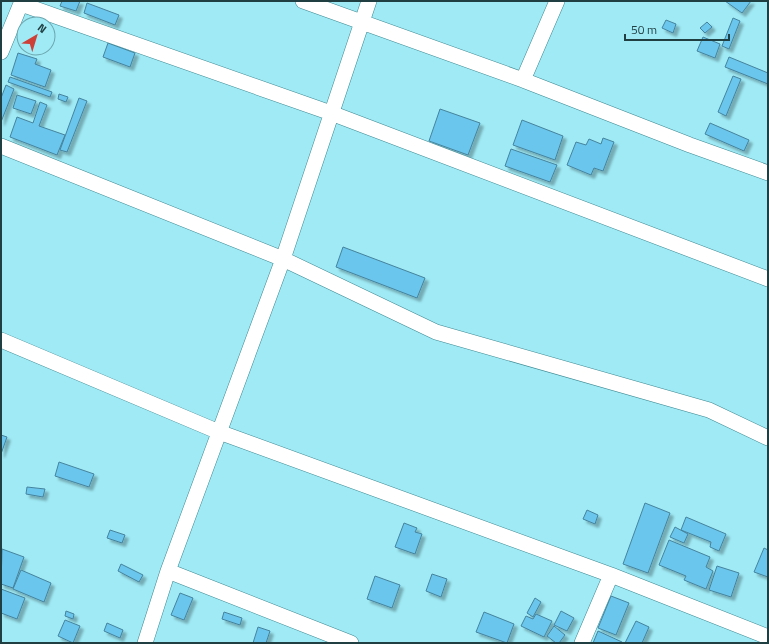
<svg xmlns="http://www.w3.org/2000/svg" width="769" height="644" viewBox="0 0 769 644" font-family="'Titillium Web',sans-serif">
<defs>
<filter id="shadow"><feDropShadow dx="3.5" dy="3.5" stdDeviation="1" flood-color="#0004"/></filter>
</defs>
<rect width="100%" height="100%" fill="#9feaf5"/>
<path fill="#6bc6ec" stroke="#45839d" filter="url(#shadow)" d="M62,1H80L76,11L60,6Z
M725,1H751L742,13Z
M87,3L119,15L115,25L84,13Z
M733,18L740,21L729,49L722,46Z
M666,20L676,24L673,33L662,28Z
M707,22L712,27L705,33L700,28Z
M703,37L720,44L715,58L697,51Z
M108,43L135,53L130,67L103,57Z
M18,53L37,59L35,64L51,70L45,87L11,75Z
M729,57L768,73V84L725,67Z
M733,76L741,79L726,116L718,112Z
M10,77L52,92L50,97L8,82Z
M6,85L14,89L1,122V98Z
M59,94L68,97L66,102L58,99Z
M17,95L36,101L31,114L13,108Z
M79,98L87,101L67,152L60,150Z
M40,102L47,105L39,126L65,135L57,155L10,137L17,117L33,123Z
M440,109L480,123L468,155L429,141Z
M522,120L563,136L555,160L513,145Z
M710,123L749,140L744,151L705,134Z
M603,138L614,142L603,171L594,168L591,175L567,165L576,142L586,145L589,139L601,144Z
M511,149L557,165L550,182L505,166Z
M343,247L425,278L417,298L336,267Z
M1,435L7,437L1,454Z
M59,462L94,474L89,487L55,476Z
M27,487L45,489L43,497L26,494Z
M645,503L670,513L648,573L623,564Z
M587,510L598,515L595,524L583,519Z
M686,517L726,534L719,551L710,547L711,542L681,530Z
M404,523L417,528L415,532L422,534L415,554L395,547Z
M675,527L688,534L684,543L670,537Z
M110,530L125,535L122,543L107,538Z
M669,540L710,557L706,567L713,571L706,589L684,580L686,576L659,565Z
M764,548L768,550V577L754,572Z
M2,549L24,557L13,588L1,584Z
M121,564L143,575L139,582L118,571Z
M717,566L739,573L731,597L709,590Z
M21,570L51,583L44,602L13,589Z
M432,574L447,579L441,597L426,591Z
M375,576L400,585L392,608L367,599Z
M1,589L25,598L17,619L1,613Z
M180,593L193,598L184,620L171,615Z
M611,596L629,603L616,635L598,628Z
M535,598L541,602L533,617L527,613Z
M66,611L74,614L73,619L65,616Z
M561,611L574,618L567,631L554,625Z
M224,612L242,618L240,625L222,619Z
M484,612L514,624L507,643L476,632Z
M536,614L552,621L544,637L521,626L526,616L533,619Z
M65,620L80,626L73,643L58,636Z
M636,621L649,627L642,643H625Z
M107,623L123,630L120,638L104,631Z
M554,626L565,635L559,643H556L547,636Z
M258,627L270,631L266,643H253Z
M598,631L622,642V643H593Z"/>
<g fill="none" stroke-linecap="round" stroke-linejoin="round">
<defs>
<path id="street" d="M303,1L523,80L690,145L768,173
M21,4L331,113L768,279
M1,52L22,1
M523,80L557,1
M1,146L283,259L436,332L709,410L768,438
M1,340L219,432L611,575L768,637
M168,571L351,643
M145,643L168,571L283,259L369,1
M582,643L611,575"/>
</defs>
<use href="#street" stroke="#3d8892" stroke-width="16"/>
<use href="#street" stroke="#fff" stroke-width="15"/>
</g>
<rect width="769" height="644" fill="none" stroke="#203f43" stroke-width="4"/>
<g transform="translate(36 36) rotate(38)"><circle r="19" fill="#9feaf5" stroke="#6ca6ae"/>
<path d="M0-3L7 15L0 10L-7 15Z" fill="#cd3f37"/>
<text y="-6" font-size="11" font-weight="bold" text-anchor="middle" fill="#203f43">N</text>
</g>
<path d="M625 34v6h104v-6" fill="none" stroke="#203f43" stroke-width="2"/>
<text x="631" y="34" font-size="12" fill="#203f43" stroke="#9feaf5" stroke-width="3" paint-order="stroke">50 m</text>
</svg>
